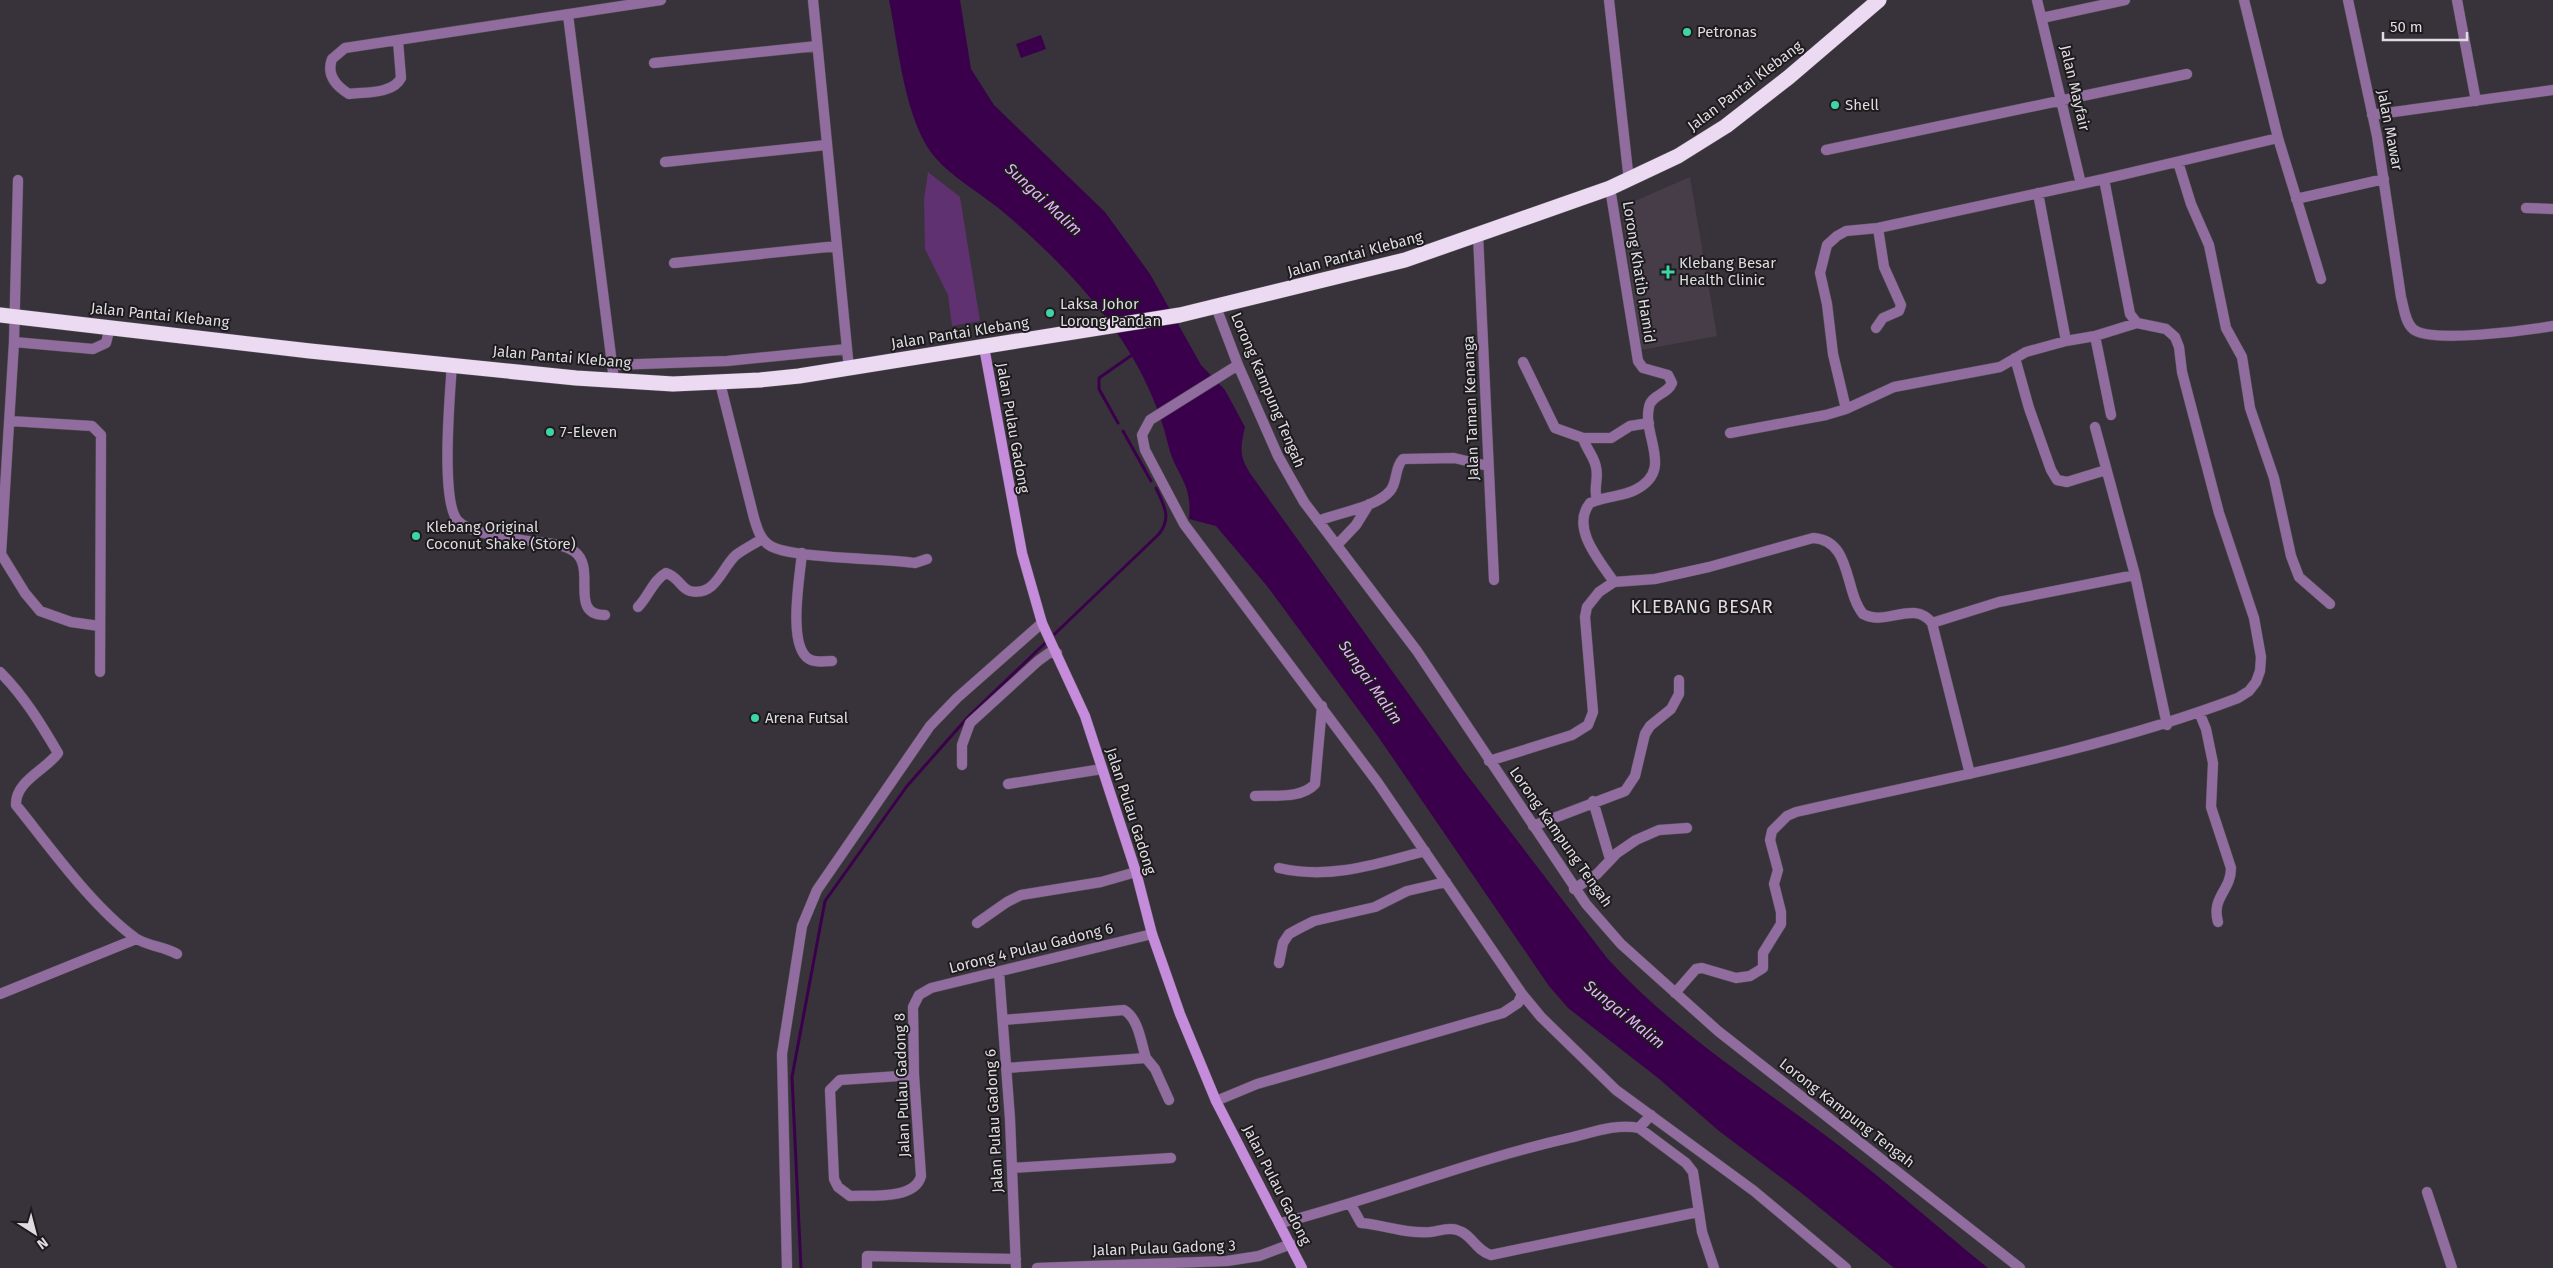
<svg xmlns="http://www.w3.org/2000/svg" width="2553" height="1268" viewBox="0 0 2553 1268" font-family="'Fira Sans',sans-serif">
<rect width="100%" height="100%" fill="#38323a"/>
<path fill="#463d49" d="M1690,177L1717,336L1641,350L1621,207Z"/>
<path fill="#603171" d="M928,172L960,197L980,321L952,326L948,295L925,249L924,200Z"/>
<path fill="#3b004c" d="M889,0H960L971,69L994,105L1105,212L1150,274L1201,365L1225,390L1245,427C1240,449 1239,457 1252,476L1464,771L1607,958C1672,1030 1756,1083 1833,1141C1886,1181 1936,1226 1988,1268H1894L1799,1191L1719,1131L1658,1078L1568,1008L1549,986L1377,735L1267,586L1216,526L1189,519C1193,482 1175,475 1168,444C1145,348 1075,273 1002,211C977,190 941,172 925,143C903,103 898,45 889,0Z
M1041,35L1046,49L1021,58L1016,44Z"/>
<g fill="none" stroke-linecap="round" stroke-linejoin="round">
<path stroke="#3b004c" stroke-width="3" d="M1118,423L1099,389V378L1132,355
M1123,431L1151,481
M801,1268L792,1077L825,901L907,786L969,716L1159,534C1172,517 1164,506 1156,488"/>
<defs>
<path id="street" d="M813,0L849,369
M1609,0L1629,181
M2037,0L2081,184
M2244,0L2278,138L2321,279
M2348,0L2377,136L2401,297C2404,308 2405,322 2413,329C2430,344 2529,330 2553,326
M2457,0L2476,101
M568,15L614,380
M2042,18L2125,0
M398,41L401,78C393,94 365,92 349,94C336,86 326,75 332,59L345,48L661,0
M654,63L817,46
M2372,115L2553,90
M1826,150L2187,74
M665,162L826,145
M2178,162L2191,204L2209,245L2226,328L2242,357L2250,408L2274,478L2291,556L2299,577L2330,604
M2104,179L2130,314L2137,323
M18,180L14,342L1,554L25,593L40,611L71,622L99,626
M1610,188L1638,361L1643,368L1668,375L1672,383C1668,394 1651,395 1649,407C1642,437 1675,470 1635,490C1621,497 1605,496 1590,503C1570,528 1600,561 1614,582
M2038,193L2066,341
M2296,199L2384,179
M2526,208L2553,209
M1478,235L1494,580
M674,263L837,246
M1216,307L1238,365L1278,456L1304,502L1417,651L1586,904L1621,944L1718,1031L2020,1268
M1876,328L1883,318L1899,311L1901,305L1884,267L1878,228
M2095,336L2111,415
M14,342L93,349L106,343L110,327
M2015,358L2029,408L2051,470L2057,480L2067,482L2106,470
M1523,362L1555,428L1583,438C1586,449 1594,456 1596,467C1599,479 1593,488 1597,500
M452,364C450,394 440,502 458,521C471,534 499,535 516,539C534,543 560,541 575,552C597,569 568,615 605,615
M612,365L727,361L847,349
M1238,365L1150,420L1142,435L1145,450L1184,524L1378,783L1522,994L1541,1017L1616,1090L1754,1191L1846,1268
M720,383L754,518C757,528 760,539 769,545C788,559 886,558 915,563L927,559
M1846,409L1833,354L1827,304L1820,273L1827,245L1837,236L1846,231L1878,228L2104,179L2278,138
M10,421L92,426L101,435L100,672
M2095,427L2135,575L2167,725
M1583,438H1611L1630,426L1649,423
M1318,521C1338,513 1377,507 1390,491C1398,482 1394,468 1403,459L1454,458L1488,466
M1337,545L1356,525L1369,504
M802,553C800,576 787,646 809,659C815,663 824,661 832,661
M638,607C649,596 653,580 666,573C679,577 680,588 690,591C716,597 722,567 736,555C744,549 754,544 762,539
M1932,623L1999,602L2135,575
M0,672C24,696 41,724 58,753C46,770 15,781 16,805C50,847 91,905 134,937C145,946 164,946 177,954
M2199,712L2206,729L2213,763L2211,807L2231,868C2231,891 2211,897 2218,922
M1489,761L1572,735L1588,725L1593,712L1585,617L1587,607L1599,592L1614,582L1655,579L1709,567L1813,538C1852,540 1844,591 1863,614C1887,627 1913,599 1932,623L1970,774
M962,765V745L970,723L1038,661L1049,653H1057
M1008,784L1102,769
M1255,796C1275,795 1301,799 1315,784L1322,706
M1593,801L1610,859
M1533,826L1625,791L1635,776L1645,734L1650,726L1671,709L1679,694V680
M1279,868C1330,880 1377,864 1425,851
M1574,889L1597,874L1617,853L1636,840L1659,830L1687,828
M977,923L1007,902L1021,895L1101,882L1136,872
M1279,963L1283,943L1289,934L1300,928L1314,921L1375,907L1407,891L1446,882
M999,972L1010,1119L1016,1268
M1675,993L1696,969L1702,968L1736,978L1750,976L1763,968V953L1781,924V912L1774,884L1778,870L1770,840L1772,831L1787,816L1796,812C1944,778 2095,752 2238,698L2249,691L2256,682L2260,671L2261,657L2254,618L2219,513L2182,372L2179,347L2175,337L2166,329L2137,323L2095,336L2066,341L2026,352L2000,367L1894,387L1846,409L1826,415L1730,433
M0,994L136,939
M1003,1020L1124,1010C1139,1019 1141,1043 1146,1058
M1006,1068L1146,1058L1155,1069L1169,1100
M914,1075L840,1080L830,1090L834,1179L838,1187L850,1196C871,1195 915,1200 921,1176L914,1075L913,1007L919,995L931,988L1152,934
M1216,1101L1257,1084L1503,1013L1518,1003L1522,994
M1639,1128L1686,1163L1693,1172L1702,1232L1714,1268
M1012,1168L1171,1158
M2427,1192L2452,1268
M1351,1205L1361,1223C1385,1225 1406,1234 1430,1232C1439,1231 1449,1227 1457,1230C1472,1234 1475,1250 1491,1255L1698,1212
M1281,1223C1378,1198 1471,1160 1569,1138C1591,1133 1616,1123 1639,1128L1651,1115
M787,1268L782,1054L802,926L817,890L930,726L957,698L1042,623
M867,1268V1256L1016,1259
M1037,1268L1227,1261L1259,1256L1291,1244"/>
<path id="secondary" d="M984,347L1022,553L1042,623L1085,716L1136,872L1152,934L1180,1014L1216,1101L1302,1268"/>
<path id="highway" d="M0,315L310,351L576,378L673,384L760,380L799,376L1180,315L1405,260L1610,188L1678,156L1726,126L1789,77L1879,0"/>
</defs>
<use href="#street" stroke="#565158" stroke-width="11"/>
<use href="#secondary" stroke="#565158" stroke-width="11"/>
<use href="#highway" stroke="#565158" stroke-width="16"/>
<use href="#street" stroke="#916d9f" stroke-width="10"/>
<use href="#secondary" stroke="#c58cdb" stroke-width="10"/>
<use href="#highway" stroke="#ebdaf2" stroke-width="15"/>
</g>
<g fill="#3ed4a3" stroke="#1d1b1e" stroke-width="2">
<circle cx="1687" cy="32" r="5"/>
<circle cx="1835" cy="105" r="5"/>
<path d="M1665.5 264.5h5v5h5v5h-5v5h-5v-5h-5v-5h5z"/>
<circle cx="1050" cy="313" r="5"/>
<circle cx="550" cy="432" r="5"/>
<circle cx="416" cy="536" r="5"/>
<circle cx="755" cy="718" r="5"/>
</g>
<g text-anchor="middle" stroke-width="4" stroke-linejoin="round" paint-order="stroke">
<g font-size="15" fill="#dfdce1" stroke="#1d1b1e" text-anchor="start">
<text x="1697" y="37">Petronas</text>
<text x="1845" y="110">Shell</text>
<text x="1679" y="268">Klebang Besar<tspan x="1679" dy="17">Health Clinic</tspan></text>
<text x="1060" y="309">Laksa Johor<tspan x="1060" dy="17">Lorong Pandan</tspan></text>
<text x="560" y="437">7-Eleven</text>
<text x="426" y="532">Klebang Original<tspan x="426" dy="17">Coconut Shake (Store)</tspan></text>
<text x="765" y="723">Arena Futsal</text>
</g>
<g font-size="15" fill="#dfdce1" stroke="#1d1b1e">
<text transform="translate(1745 86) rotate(-37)" y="5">Jalan Pantai Klebang</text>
<text transform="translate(2075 88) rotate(77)" y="5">Jalan Mayfair</text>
<text transform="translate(2390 130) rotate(79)" y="5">Jalan Mawar</text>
<text transform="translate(1355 254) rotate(-15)" y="5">Jalan Pantai Klebang</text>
<text transform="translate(1639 272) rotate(81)" y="5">Lorong Khatib Hamid</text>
<text transform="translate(160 315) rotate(6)" y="5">Jalan Pantai Klebang</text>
<text transform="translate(960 333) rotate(-9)" y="5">Jalan Pantai Klebang</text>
<text transform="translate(562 357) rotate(5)" y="5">Jalan Pantai Klebang</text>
<text transform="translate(1268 390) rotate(67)" y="5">Lorong Kampung Tengah</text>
<text transform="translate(1471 408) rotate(-92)" y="5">Jalan Taman Kenanga</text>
<text transform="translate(1013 428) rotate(80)" y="5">Jalan Pulau Gadong</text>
<text transform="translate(1131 811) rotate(72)" y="5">Jalan Pulau Gadong</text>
<text transform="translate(1561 837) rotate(55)" y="5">Lorong Kampung Tengah</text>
<text transform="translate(1031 948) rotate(-14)" y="5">Lorong 4 Pulau Gadong 6</text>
<text transform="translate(902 1085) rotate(-92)" y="5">Jalan Pulau Gadong 8</text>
<text transform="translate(1847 1113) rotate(38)" y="5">Lorong Kampung Tengah</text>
<text transform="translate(994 1121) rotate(-93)" y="5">Jalan Pulau Gadong 6</text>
<text transform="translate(1277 1185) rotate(63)" y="5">Jalan Pulau Gadong</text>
<text transform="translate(1164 1248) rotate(-2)" y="5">Jalan Pulau Gadong 3</text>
</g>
<g font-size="16" font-style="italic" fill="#e8aeff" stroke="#1d1b1e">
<text transform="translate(1044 199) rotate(43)" y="6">Sungai Malim</text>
<text transform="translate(1371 682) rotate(55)" y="6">Sungai Malim</text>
<text transform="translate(1625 1014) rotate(39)" y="6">Sungai Malim</text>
</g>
<g font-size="18" letter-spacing="1" fill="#dfdce1" stroke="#1d1b1e">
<text x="1702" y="613">KLEBANG BESAR</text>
</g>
</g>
<g transform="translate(35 1233) rotate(144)" stroke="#1d1b1e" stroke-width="4" paint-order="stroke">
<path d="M0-4L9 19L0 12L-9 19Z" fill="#dfdce1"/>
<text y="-8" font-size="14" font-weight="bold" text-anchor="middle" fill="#dfdce1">N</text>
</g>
<path d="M2383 32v8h84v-8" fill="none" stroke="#dfdce1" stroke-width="2.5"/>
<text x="2390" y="32" font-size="15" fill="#dfdce1" stroke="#1d1b1e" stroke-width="4" paint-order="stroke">50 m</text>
</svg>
